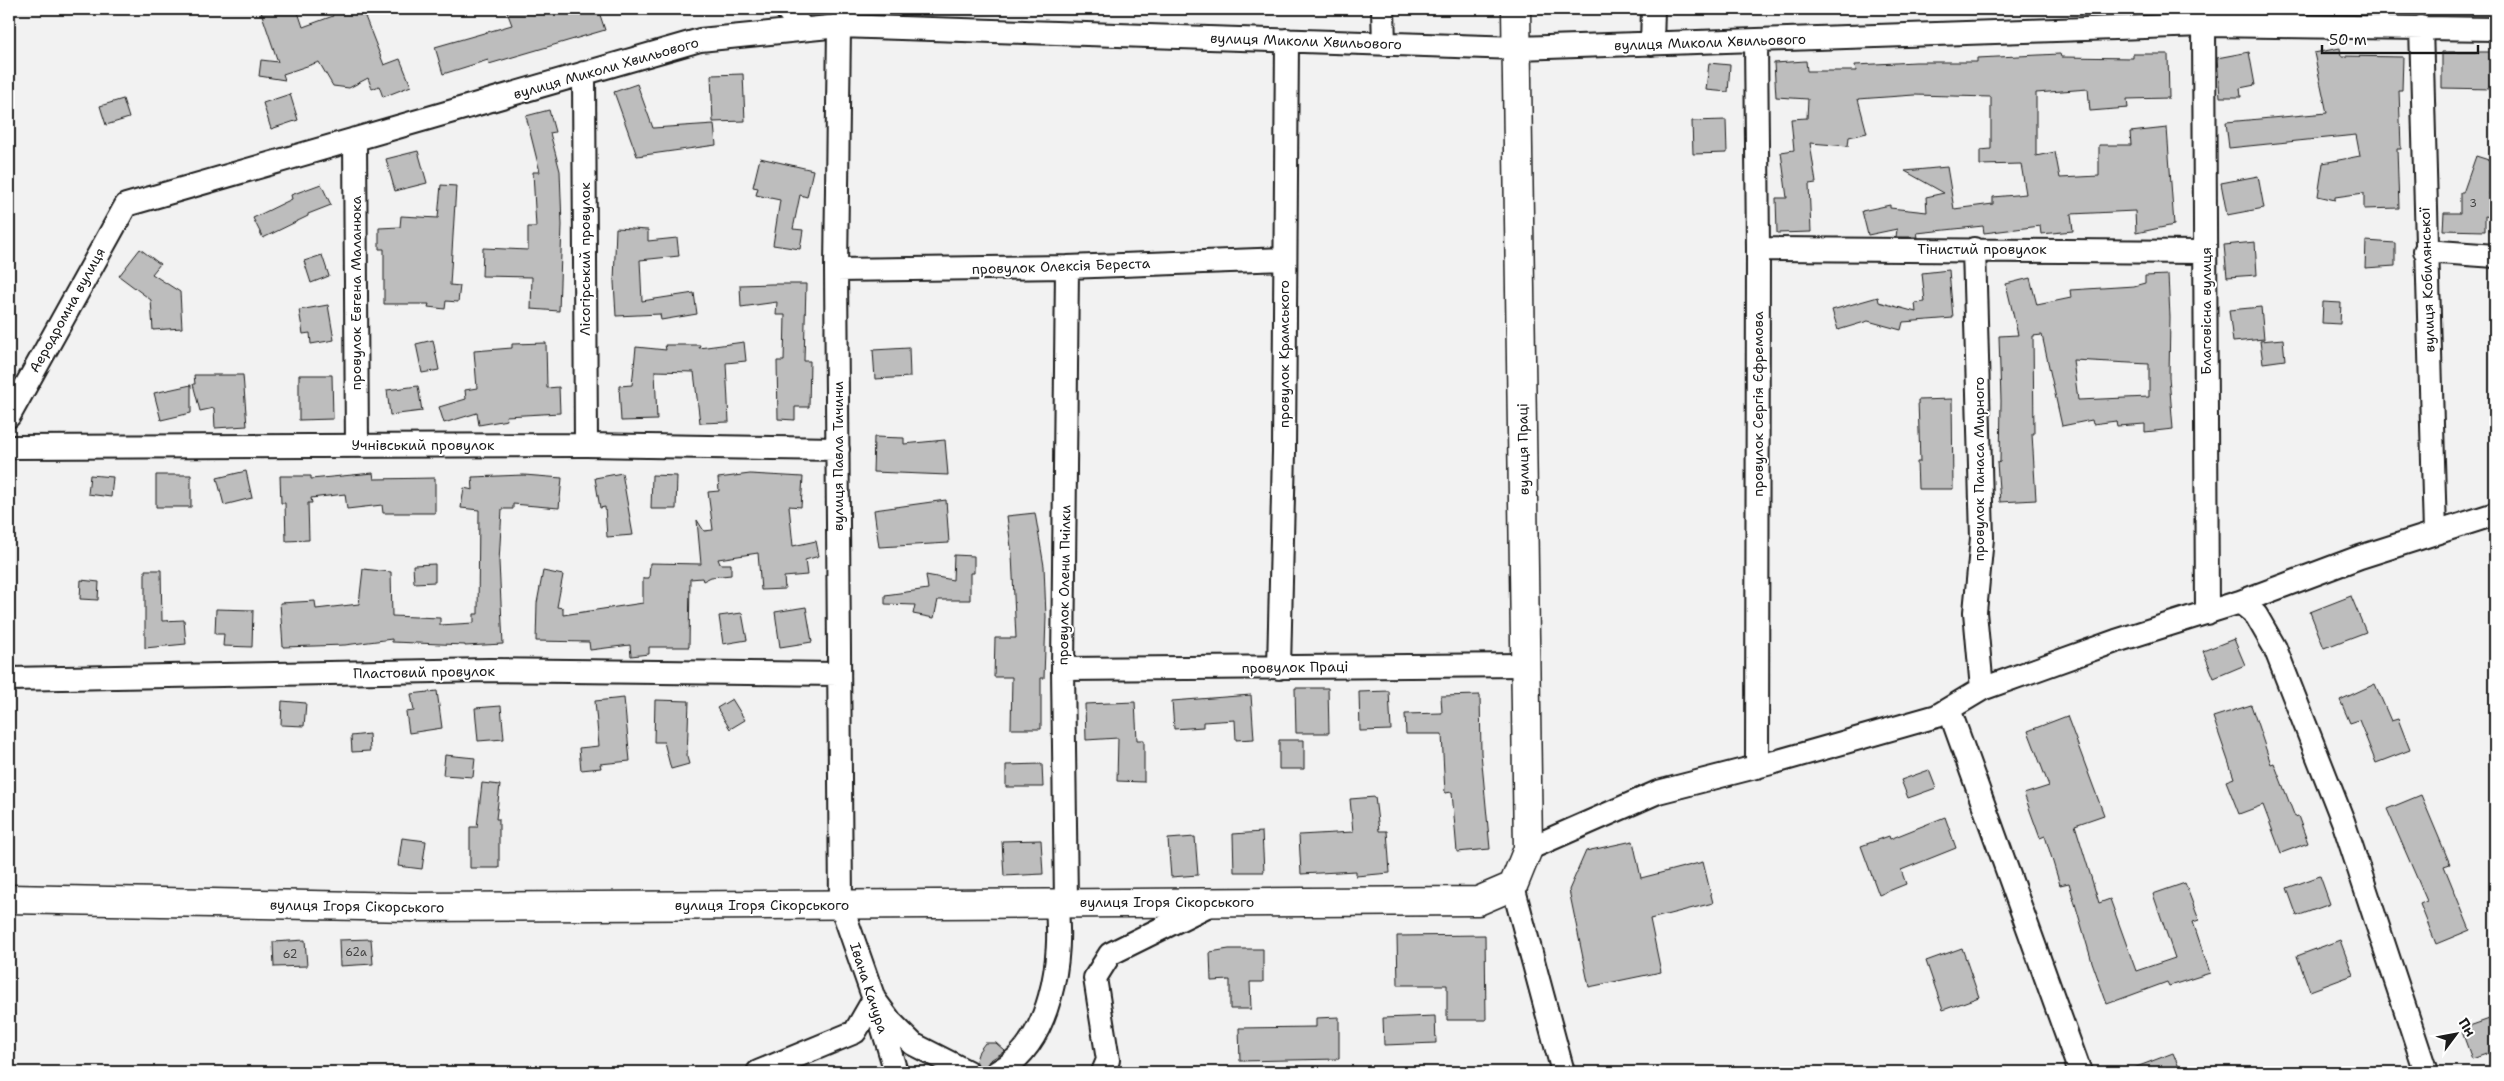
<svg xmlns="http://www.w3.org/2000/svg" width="2504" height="1081" viewBox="0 0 2504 1081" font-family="'Shantell Sans',sans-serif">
<rect width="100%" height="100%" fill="#f2f2f2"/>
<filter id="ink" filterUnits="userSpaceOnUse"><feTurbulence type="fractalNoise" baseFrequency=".02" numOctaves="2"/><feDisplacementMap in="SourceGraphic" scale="10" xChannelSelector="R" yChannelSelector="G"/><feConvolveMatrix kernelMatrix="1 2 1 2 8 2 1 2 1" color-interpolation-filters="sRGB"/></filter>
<g filter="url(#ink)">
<path fill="#bdbdbd" stroke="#1c1c1c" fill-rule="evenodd" d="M260,9H297L303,27L333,16L330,9H362L384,65L400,59L411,86L383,97L379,86L372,89L368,78L349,88L333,86L319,62L283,74L285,80L259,76L261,60L278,62Z
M506,9H598L605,30L489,64L488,60L443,74L435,47L512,25Z
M2340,48L2341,56L2403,57L2402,90H2399L2401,149H2397L2399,208L2364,209V193L2335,197V200L2318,196L2323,163L2360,156L2356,135L2229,148L2226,122L2327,113L2314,53Z
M2249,52L2255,85L2240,88L2241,97H2220L2217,58Z
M2442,52H2493V89L2442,88Z
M2060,54L2061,57L2133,58V54H2168L2169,98L2127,99L2128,108L2090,111L2088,89L2036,93V156L2055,152L2060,178L2099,176V145H2131L2130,132L2167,128L2174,225L2136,233L2135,211L2071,214L2073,231L2041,234L2040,226L1984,233L1983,226L1917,233L1918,237H1896L1897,229L1868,235L1862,211L1890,205V208L1927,212L1926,197L1944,193L1905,171L1947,167L1954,209L1993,204V197L2026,194L2021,164L1980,165V150L1991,149V97L1914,95L1858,99L1867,133L1849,137L1848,146L1810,143L1816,183L1809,184L1811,232L1777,233L1776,198H1787L1781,152L1794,150L1791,119L1807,118L1808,99L1776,97L1774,63L1806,61L1807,71H1856L1855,65L1916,62H1977V58Z
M1709,63L1730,65L1728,92L1706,90Z
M743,74L745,121L713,122L711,75Z
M637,84L653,128L714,124L716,145L637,156L614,92Z
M290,94L298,120L271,129L263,103Z
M123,99L129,118L106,125L100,106Z
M549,110L555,132L550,133L560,171L562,225L559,311L531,309L532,277L482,276L483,248L528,250V227H536L533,172H540L526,116Z
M1726,120L1727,153L1693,154L1692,121Z
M418,151L427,183L395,191L386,159Z
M2476,156L2495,162V177L2489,194L2495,195V218L2485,216V231L2443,230L2444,213H2460V193H2463Z
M760,158L813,170L807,197L800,195L793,229L803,230L800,249L773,245L780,200L756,195L758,188L753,187Z
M2258,176L2264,208L2227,215L2221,183Z
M321,184L331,205L308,214V216L263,238L253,218L292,199L291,195Z
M441,185L456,186L450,285L460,286L458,302L446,301L445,309L428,307L429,304H384V249H379V228L400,227L401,216L438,218Z
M616,228L648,230V241L677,238L679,256L640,260L642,301L694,293L697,314L661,320L660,314L616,316L614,282Z
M2366,241L2395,243V266L2365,268Z
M2255,242L2257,275L2227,277L2224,245Z
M140,249L160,264L152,274L180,292L182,328L153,330L151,300L119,276Z
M322,255L329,276L311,283L304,261Z
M1949,270L1953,318L1903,322L1901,330L1868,321L1838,330L1832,310L1878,297L1879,302L1916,312L1915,303L1925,302L1922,273Z
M2168,275L2170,317L2169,377L2173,429L2145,432V424L2117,426L2116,421L2093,424L2092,420L2062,426L2042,335L2033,336L2034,434H2032L2036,500L2000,502L1997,463L2000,462L2001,401L1999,336L2018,335L2006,284L2030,278L2037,305L2071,298L2070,290L2134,286L2145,283V276ZM2073,360L2149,364V397L2078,400Z
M771,284H806L804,361H810L809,407H795V420L778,419L777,361H784L785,315H776L777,302L741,307L740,285Z
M2323,302L2341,303L2340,324L2322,323Z
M328,305L334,340L311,344L310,333L303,334L299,310Z
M2261,307L2264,339L2233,342L2229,310Z
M2283,339L2285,360L2263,363L2260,341Z
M433,340L439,370L422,373L416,344Z
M744,342L746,361L726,363L729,422L700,423L694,372L655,371L657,420L621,421L619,386L632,385L636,347L666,350L665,345H700L699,348Z
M546,343L547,388L559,387L560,413L506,416L507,420L479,425L477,413L444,423L439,407L466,399L465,390L477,388L474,351L512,348V344Z
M909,348L910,377L875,379L873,350Z
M194,375H243L247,426L215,428L214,408L200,411L193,384H195Z
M299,375H332L333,419L299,420Z
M191,385V413L161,420L154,393Z
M418,386L422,411L390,415L387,390Z
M1952,399L1953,489H1918L1917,462H1920L1918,400Z
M874,437L904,438V444L945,440L948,475L873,472Z
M246,471L252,498L224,505L217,478Z
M373,473L374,479L435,478V513H383L382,505L347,509L345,494L311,498L312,503H308L309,540L286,541L285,503H281L280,476H311V479Z
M622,473L633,535L607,537L605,507L600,508L595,478Z
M750,474L803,477L801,507L789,506L793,546L816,541L819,556L805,560L807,575L784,577L785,589L761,590L758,553L718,559L720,564H731V575L711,577L703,581L702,578L690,579L689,647H649V654L631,656L630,645L590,650L589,642L536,641L537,603L543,571L563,575L557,607L563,608V615L643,603V578H649L650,563L701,564L697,520L704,531L713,530L708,492L719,491L718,478Z
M90,475L113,477L111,497L88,494Z
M156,475H191V507H156Z
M524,475L562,478L559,508L513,504V509H502L499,562L503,644L465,646V645L392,642V639L345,645L283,647L280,603L315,601L316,609L359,604L363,569L391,572L392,616L440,618V625L474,623V614H478L479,510L461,508L464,488L473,490L472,477Z
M652,475L677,476L676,509H651Z
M946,500L949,543L879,547L874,510Z
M1035,513L1044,566L1046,617L1044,678H1041V729H1011L1012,677H994L995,638H1016L1012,555L1007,516Z
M954,555L974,556V573H970V600H938L934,618L913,614L915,605L885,604V595L928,589L926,575L953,580Z
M435,564V582L414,583L413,565Z
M145,570H161L162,621L184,620L186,644L145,648Z
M81,580L99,582L98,600L80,599Z
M2351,596L2366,632L2324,648L2310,612Z
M806,607L812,642L780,647L775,612Z
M216,609L253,610L252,647L223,646L224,634H215Z
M742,613L747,640L723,644L719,616Z
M2234,639L2245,665L2214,678L2203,651Z
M2375,684L2391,721L2398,719L2410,750L2376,763L2359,720L2350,723L2340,700Z
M1295,688H1328L1329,733H1296Z
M437,691L442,728L409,733L406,712L414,711L411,694Z
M1389,691L1391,730L1360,731L1359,692Z
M1251,695L1254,739L1236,740L1235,720L1203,722V727L1174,729L1172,701Z
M1480,695L1481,753L1490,849L1457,852L1452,792L1445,793L1442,734H1406L1405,714L1442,713L1441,696Z
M624,698L630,761L600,764L601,768L581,770L579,748L599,746L595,701Z
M732,699L745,720L730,729L717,708Z
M655,700L689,701L687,757L689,764L671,769L664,742H654Z
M282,701L306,703L304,726L281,725Z
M1135,702L1137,740H1144V782L1117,781L1118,738L1086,740L1085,704Z
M2251,705L2271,764L2274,763L2295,817L2298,816L2308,843L2281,853L2263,805L2239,814L2226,781L2234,778L2213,717Z
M501,706L504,739L478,741L475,708Z
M2067,716L2104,815L2075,825L2099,903L2110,899L2136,971L2175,958L2153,894L2185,883L2199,920L2193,922L2210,973L2169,986L2167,982L2107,1004L2092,962L2069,883L2060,885L2045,836L2040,838L2024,794L2049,786L2028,731Z
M369,734L370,751L352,752L351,736Z
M1279,740H1304V769H1279Z
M445,755L475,758L473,777L443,775Z
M1042,764L1043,787H1006V765Z
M1929,770L1936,788L1908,798L1901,780Z
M482,783L500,785L496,819H499V868H470V827H477Z
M2421,795L2450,864L2444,866L2470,930L2436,944L2420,904L2427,901L2387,809Z
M1375,797L1379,831H1387L1390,873L1356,876V871L1301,874L1299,835L1353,832L1350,799Z
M1945,817L1956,848L1901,870L1906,884L1879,895L1861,846L1889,836L1890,839Z
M1262,832L1264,872H1234L1233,834Z
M1195,837L1198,875L1171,877L1168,839Z
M402,838L426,841L422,869L398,866Z
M1041,840L1043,874L1004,876L1002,841Z
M1633,841L1641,878L1703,862L1713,903L1650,919L1661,972L1589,987L1569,890L1586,851Z
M2320,876L2330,904L2297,916L2287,888Z
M1485,935L1486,1020H1447V985H1398L1397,936Z
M371,939L373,964L340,966L339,940Z
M305,940L307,966L274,967L273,942Z
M2340,940L2353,975L2310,991L2297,956Z
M1962,948L1979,997L1943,1010L1926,961Z
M1229,949H1263V982H1250L1251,1009H1230V980L1211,981L1210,952Z
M1435,1016L1436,1043L1384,1045L1383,1018Z
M1339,1017V1059L1240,1061L1239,1028L1316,1027V1018Z
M2495,1017V1051L2472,1059L2461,1029Z
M985,1043H996L1005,1051L989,1061L984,1072H981L976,1060L979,1051Z
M2173,1053L2181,1072H2126V1071Z"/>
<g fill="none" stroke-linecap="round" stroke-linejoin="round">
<defs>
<path id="minor" d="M786,9L804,29
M847,9L839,26L836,270L841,905L874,999L896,1072
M1383,9L1384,44
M2202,9L2204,25L2207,613
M2421,27L2435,533
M1756,41L1758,249L1757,767
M1652,44L1653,9
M584,73L586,445
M355,139L357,446
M1758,249L2205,252
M1974,249L1982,538L1975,612L1982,689
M2425,251L2495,256
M836,270L1067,267L1285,259
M9,416L126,205L700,40L839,26L1517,48L2204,25L2495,29
M9,447L586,445L838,449
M2240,602L2256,615L2275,648L2343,821L2426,1072
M1279,668L1284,451L1287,40
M1063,669L1526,665
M9,679L489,670L839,674
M1949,709L2080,1072
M1528,849L1658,792L1775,762L1937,716L1982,689L2116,641L2240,602L2360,557L2495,514
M1513,886L1563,1072
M1066,902L1063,669L1067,267
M758,1072L855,1032L874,999L891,1022L913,1044L968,1072
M997,1072C1051,1045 1064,956 1056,903
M1103,1072L1108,1060L1095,978L1110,954L1213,903"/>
<path id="major" d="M9,899L411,907L1478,901L1513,886L1528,849L1516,9"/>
</defs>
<use href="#minor" stroke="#1c1c1c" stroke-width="26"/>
<use href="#major" stroke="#1c1c1c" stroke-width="31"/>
<use href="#minor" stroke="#fff" stroke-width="22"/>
<use href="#major" stroke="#fff" stroke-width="28"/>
</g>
</g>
<g text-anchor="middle" stroke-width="4" stroke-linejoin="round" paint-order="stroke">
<g font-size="11" fill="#444">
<text x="2473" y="207">3</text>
<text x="356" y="956">62а</text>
<text x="290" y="958">62</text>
</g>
<g font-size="14" fill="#1c1c1c" stroke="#fff">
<text transform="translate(1306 41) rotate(2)" y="5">вулиця Миколи Хвильового</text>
<text transform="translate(1710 42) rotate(-2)" y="5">вулиця Миколи Хвильового</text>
<text transform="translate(606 68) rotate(-16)" y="5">вулиця Миколи Хвильового</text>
<text x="1982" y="254">Тінистий провулок</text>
<text transform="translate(585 259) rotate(-90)" y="5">Лісогірський провулок</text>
<text transform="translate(1061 266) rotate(-2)" y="5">провулок Олексія Береста</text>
<text transform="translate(2427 280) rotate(-92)" y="5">вулиця Кобилянської</text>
<text transform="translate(356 293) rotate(-90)" y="5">провулок Евгена Маланюка</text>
<text transform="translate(67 310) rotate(-61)" y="5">Аеродромна вулиця</text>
<text transform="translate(2206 311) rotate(-90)" y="5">Благовісна вулиця</text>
<text transform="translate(1284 354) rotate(-90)" y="5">провулок Крамського</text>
<text transform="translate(1758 404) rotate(-90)" y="5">провулок Сергія Єфремова</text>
<text x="423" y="450">Учнівський провулок</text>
<text transform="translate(1523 449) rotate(-91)" y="5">вулиця Праці</text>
<text transform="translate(838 456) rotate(-90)" y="5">вулиця Павла Тичини</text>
<text transform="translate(1979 469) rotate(-90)" y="5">провулок Панаса Мирного</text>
<text transform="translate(1064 585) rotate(-89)" y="5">провулок Олени Пчілки</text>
<text transform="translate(1295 667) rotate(-1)" y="5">провулок Праці</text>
<text transform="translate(424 672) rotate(-1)" y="5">Пластовий провулок</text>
<text x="1167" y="907">вулиця Ігоря Сікорського</text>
<text x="762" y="910">вулиця Ігоря Сікорського</text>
<text transform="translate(357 906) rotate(1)" y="5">вулиця Ігоря Сікорського</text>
<text transform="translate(869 988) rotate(72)" y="5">Івана Качура</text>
</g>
</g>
<rect width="2504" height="1081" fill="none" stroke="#fff" stroke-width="30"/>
<rect x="15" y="15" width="2474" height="1051" fill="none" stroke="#1c1c1c" stroke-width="2" filter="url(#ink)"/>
<g transform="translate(2456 1034) rotate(58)" stroke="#ffffff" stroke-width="4" paint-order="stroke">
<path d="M0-4L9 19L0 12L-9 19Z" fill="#1c1c1c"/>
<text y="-8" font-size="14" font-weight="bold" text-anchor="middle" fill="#1c1c1c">Пн</text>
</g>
<path d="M2322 45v8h156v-8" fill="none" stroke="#1c1c1c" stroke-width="2.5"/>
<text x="2329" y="45" font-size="15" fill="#1c1c1c" stroke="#ffffff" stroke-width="4" paint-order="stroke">50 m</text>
</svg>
